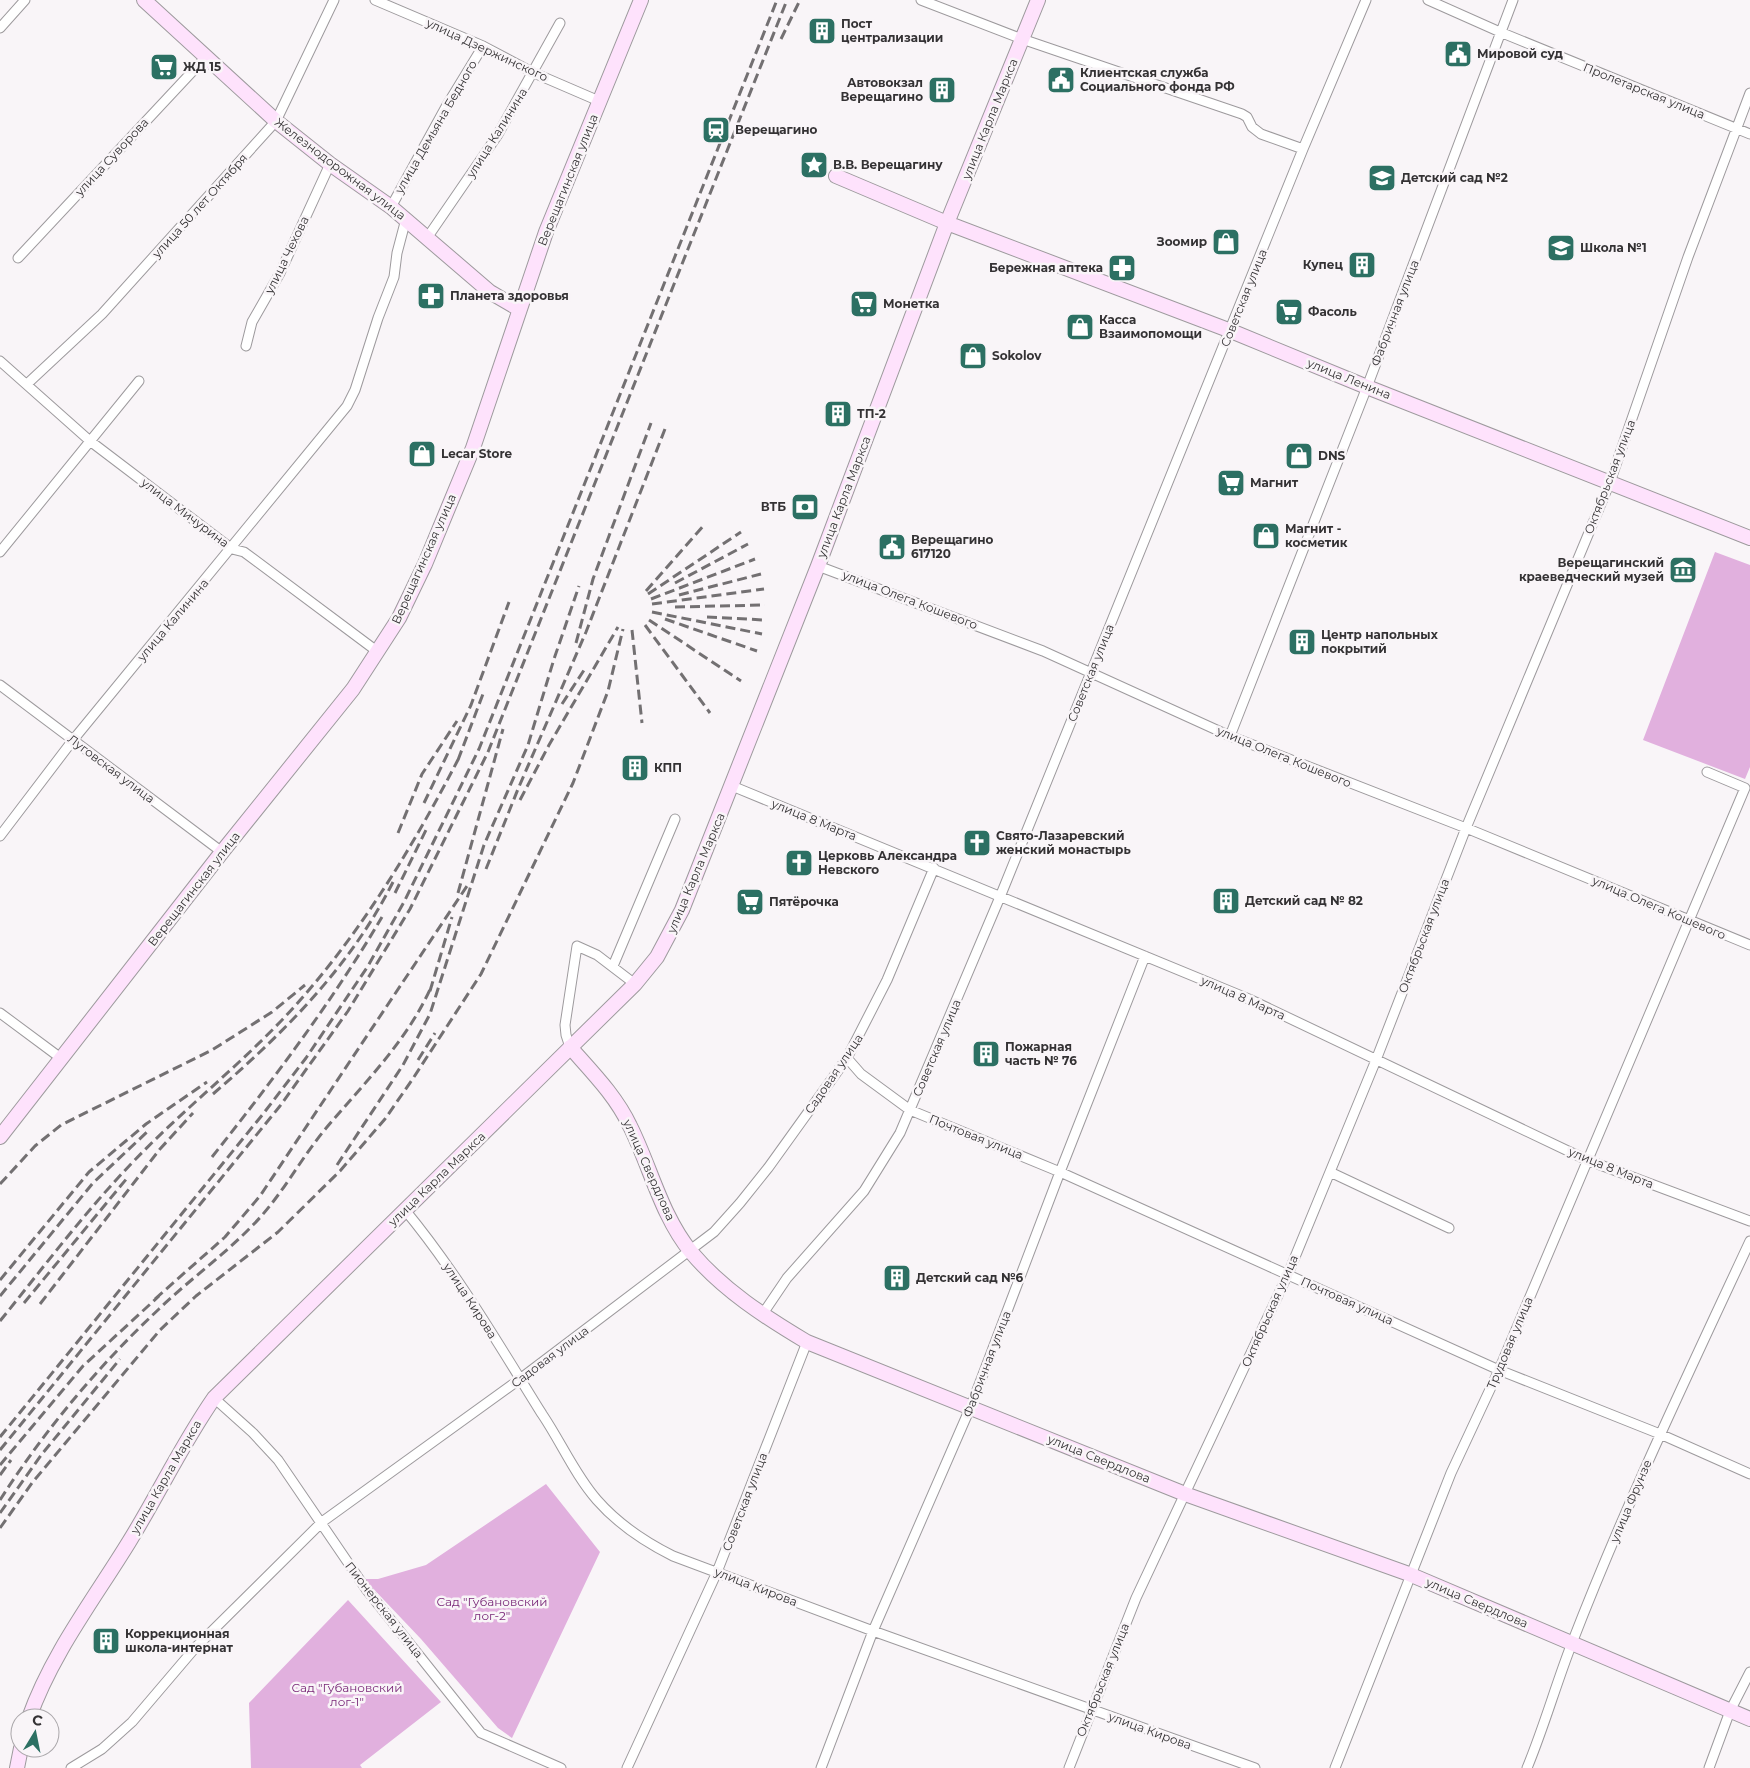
<svg xmlns="http://www.w3.org/2000/svg" width="1750" height="1768" viewBox="0 0 1750 1768" font-family="Montserrat,sans-serif">
<rect width="100%" height="100%" fill="#f9f5f8"/>
<path fill="#e1b0de" d="M1715,552L1750,565V767L1745,779L1643,740Z
M546,1484L600,1552L512,1738L498,1728L421,1639L364,1579H378L426,1565Z
M348,1600L441,1702L360,1765L362,1768H251L249,1703Z"/>
<g fill="none" stroke-linecap="round" stroke-linejoin="round">
<defs>
<path id="street" d="M375,0L483,46L534,73L599,101
M921,0L1022,39L1242,114L1247,117L1252,127L1261,134L1303,149
M1428,0L1500,32L1750,134
M0,28L25,0
M391,207L447,105L483,46
M427,238L497,136L560,23
M18,258L205,58
M246,346L252,322L280,273L330,164
M0,361L90,441L232,549L244,552L378,652
M27,384L102,314L276,121L334,0
M0,552L139,381
M818,566L1043,651L1230,736L1466,828L1750,945
M0,685L222,852
M1230,736L1367,387L1513,0
M732,786L1249,999L1587,1160L1750,1221
M0,836L73,740L347,406L355,390L378,318L394,277L397,253L406,219
M613,966L675,819
M0,1013L62,1059
M570,1047L566,1035L565,1025L577,946L597,955L635,984
M847,1058L861,1074L910,1110L1060,1172L1499,1370L1660,1434L1750,1474
M1330,1172L1449,1228
M405,1210C457,1273 499,1345 542,1414C561,1442 575,1475 597,1500C618,1524 645,1542 673,1556L873,1631L1255,1768
M762,1315L787,1278L864,1191L900,1133L1000,897L1303,149L1366,0
M214,1398L253,1433L278,1460L366,1589L481,1733L561,1768
M71,1768L102,1749L132,1722L195,1648L322,1522L520,1379L714,1232L740,1203L768,1168L847,1058L887,980L934,868
M627,1768L717,1572L807,1342
M821,1768L873,1631L971,1406L1060,1172L1145,956
M1069,1768L1136,1598L1288,1274L1376,1060L1466,828L1610,482L1688,257L1750,93
M1335,1768L1451,1473L1499,1370L1745,788L1707,772
M1527,1768C1544,1727 1556,1684 1572,1643C1625,1506 1688,1374 1750,1241
M1709,1768L1730,1711L1750,1672"/>
<path id="secondary" d="M144,0L276,121L330,164L391,207L490,292L519,309
M836,176L947,223L1231,331L1367,387L1750,538
M570,1047C592,1072 616,1096 630,1126C651,1168 661,1215 691,1252C723,1290 765,1317 807,1342L1185,1494L1409,1574L1750,1719
M0,1137L222,852L353,689L399,618L425,564L473,448L546,232L641,0
M29,1718C51,1655 94,1599 129,1542C158,1495 182,1444 214,1398L635,984L657,957L682,910L818,566L947,223L1038,0
M17,1768L21,1748"/>
</defs>
<use href="#street" stroke="#9d9a9d" stroke-width="11"/>
<use href="#secondary" stroke="#9d9a9d" stroke-width="16"/>
<use href="#street" stroke="#fff" stroke-width="9"/>
<use href="#secondary" stroke="#fee2fc" stroke-width="14"/>
<path stroke="#737072" stroke-width="3" stroke-dasharray="10 5" stroke-linecap="butt" d="M781,39L800,0
M675,583L748,544
M646,591L704,525
M648,594L741,532
M679,595L761,574
M651,599L755,559
M652,604L764,589
M675,607L765,605
M652,612L762,634
M707,617L764,620
M665,619L757,651
M649,620L741,681
M645,625L710,713
M632,630L642,723
M576,643L593,579L651,423
M562,704L586,667
M458,760L483,694
M520,800L549,745L618,627
M424,803L471,705L509,602
M398,833L422,774L457,721
M486,869L518,789L586,632L665,429
M395,893L427,828
M458,893L503,729
M430,991L452,917
M418,1060L435,1033
M213,1094C284,1033 352,965 394,880
M212,1157C273,1080 332,1002 382,917
M337,1165L403,1065L430,1014L484,845L528,745L554,659L579,586
M0,1184L35,1146L61,1125L212,1050L272,1012L305,985
M0,1280L89,1172L146,1124L207,1082
M0,1296L93,1183L147,1132
M155,1299L225,1237L260,1196L467,886
M24,1303L128,1177
M40,1304L160,1149L193,1113
M0,1321C43,1268 84,1213 131,1164C186,1106 250,1058 302,998C366,925 417,839 461,754
M0,1437L263,1114L306,1058L368,966L404,902L479,749L777,0
M0,1450L280,1106L348,1011L410,909L488,752L787,0
M0,1465L83,1366L159,1296
M0,1475L11,1460
M0,1500C44,1431 99,1365 159,1309C189,1280 223,1256 252,1226C282,1196 300,1159 327,1127C366,1081 408,1040 432,985
M0,1513L42,1454L120,1359
M0,1528L32,1483L160,1330L196,1296L278,1232L340,1171L385,1119L412,1080L481,974L573,783L608,691L623,629"/>
</g>
<defs>
<symbol id="building-square" viewBox="-11 -11 22 22"><rect x="-9" y="-9" width="18" height="18" rx="4" fill="#2c7063" stroke="#f9f5f8"/><path d="M-4-6H4V6H1V3H-1V6H-4ZM-2.5-4.3h1.7v1.8h-1.7ZM.8-4.3h1.7v1.8H.8ZM-2.5-1h1.7V.8h-1.7ZM.8-1h1.7V.8H.8Z" fill="#fff"/></symbol>
<symbol id="civic-square" viewBox="-11 -11 22 22"><rect x="-9" y="-9" width="18" height="18" rx="4" fill="#2c7063" stroke="#f9f5f8"/><path d="M-.6-6.5H3V-4.5H.6V-3L4-1V1h2V6H-6V1h2V-1L-.6-3ZM-1.2 2.5V6h2.4V2.5Z" fill="#fff"/></symbol>
<symbol id="supermarket-square" viewBox="-11 -11 22 22"><rect x="-9" y="-9" width="18" height="18" rx="4" fill="#2c7063" stroke="#f9f5f8"/><path d="M-6-5.5h2.5l.6 2H6L4.5 2H-2.5L-4.4-4H-6ZM-1.5 3.2a1.3 1.3 0 1 0 .1 0ZM3 3.2a1.3 1.3 0 1 0 .1 0Z" fill="#fff"/></symbol>
<symbol id="station-square" viewBox="-11 -11 22 22"><rect x="-9" y="-9" width="18" height="18" rx="4" fill="#2c7063" stroke="#f9f5f8"/><path d="M-3-6H3Q5-6 5-4V2Q5 4 3 4L4.5 6H3L1.5 4h-3L-3 6H-4.5L-3 4Q-5 4-5 2V-4Q-5-6-3-6ZM-3.5-4v3h7v-3ZM-3.5 1v1.5H-2V1ZM2 1v1.5H3.5V1Z" fill="#fff"/></symbol>
<symbol id="sight-square" viewBox="-11 -11 22 22"><rect x="-9" y="-9" width="18" height="18" rx="4" fill="#2c7063" stroke="#f9f5f8"/><path d="M0-6L1.8-2.2L6-1.7L2.9 1.2L3.7 5.4L0 3.3L-3.7 5.4L-2.9 1.2L-6-1.7L-1.8-2.2Z" fill="#fff"/></symbol>
<symbol id="school-square" viewBox="-11 -11 22 22"><rect x="-9" y="-9" width="18" height="18" rx="4" fill="#2c7063" stroke="#f9f5f8"/><path d="M0-5L7-2L0 1L-7-2ZM-4 1L0 2.5L4 1V4Q0 6-4 4Z" fill="#fff"/></symbol>
<symbol id="shop-square" viewBox="-11 -11 22 22"><rect x="-9" y="-9" width="18" height="18" rx="4" fill="#2c7063" stroke="#f9f5f8"/><path d="M-5-2.5h2.3a2.7 3.5 0 0 1 5.4 0H5L5.5 6h-11ZM-1.5-2.5h3a1.5 2.3 0 0 0-3 0Z" fill="#fff"/></symbol>
<symbol id="pharmacy-square" viewBox="-11 -11 22 22"><rect x="-9" y="-9" width="18" height="18" rx="4" fill="#2c7063" stroke="#f9f5f8"/><path d="M-2-6h4v4h4v4h-4v4h-4v-4h-4v-4h4Z" fill="#fff"/></symbol>
<symbol id="bank-square" viewBox="-11 -11 22 22"><rect x="-9" y="-9" width="18" height="18" rx="4" fill="#2c7063" stroke="#f9f5f8"/><path d="M-6-4H6V4H-6ZM0-2.3a2.3 2.3 0 1 0 0 4.6a2.3 2.3 0 1 0 0-4.6Z" fill="#fff"/></symbol>
<symbol id="museum-square" viewBox="-11 -11 22 22"><rect x="-9" y="-9" width="18" height="18" rx="4" fill="#2c7063" stroke="#f9f5f8"/><path d="M0-6L6-3V-2H-6V-3ZM-5-1h2V3h-2ZM-1-1h2V3h-2ZM3-1h2V3H3ZM-6 4H6V6H-6Z" fill="#fff"/></symbol>
<symbol id="church-square" viewBox="-11 -11 22 22"><rect x="-9" y="-9" width="18" height="18" rx="4" fill="#2c7063" stroke="#f9f5f8"/><path d="M-1.2-6h2.4v3.5h3.3v2.4h-3.3V6h-2.4V-.1h-3.3v-2.4h3.3Z" fill="#fff"/></symbol>
</defs>
<g fill-rule="evenodd">
<use href="#building-square" x="806" y="15" width="32" height="32"/>
<use href="#civic-square" x="1442" y="38" width="32" height="32"/>
<use href="#supermarket-square" x="148" y="51" width="32" height="32"/>
<use href="#civic-square" x="1045" y="64" width="32" height="32"/>
<use href="#building-square" x="926" y="74" width="32" height="32"/>
<use href="#station-square" x="700" y="114" width="32" height="32"/>
<use href="#sight-square" x="798" y="149" width="32" height="32"/>
<use href="#school-square" x="1366" y="162" width="32" height="32"/>
<use href="#shop-square" x="1210" y="226" width="32" height="32"/>
<use href="#school-square" x="1545" y="232" width="32" height="32"/>
<use href="#building-square" x="1346" y="249" width="32" height="32"/>
<use href="#pharmacy-square" x="1106" y="252" width="32" height="32"/>
<use href="#pharmacy-square" x="415" y="280" width="32" height="32"/>
<use href="#supermarket-square" x="848" y="288" width="32" height="32"/>
<use href="#supermarket-square" x="1273" y="296" width="32" height="32"/>
<use href="#shop-square" x="1064" y="311" width="32" height="32"/>
<use href="#shop-square" x="957" y="340" width="32" height="32"/>
<use href="#building-square" x="822" y="398" width="32" height="32"/>
<use href="#shop-square" x="406" y="438" width="32" height="32"/>
<use href="#shop-square" x="1283" y="440" width="32" height="32"/>
<use href="#supermarket-square" x="1215" y="467" width="32" height="32"/>
<use href="#bank-square" x="789" y="491" width="32" height="32"/>
<use href="#shop-square" x="1250" y="520" width="32" height="32"/>
<use href="#civic-square" x="876" y="531" width="32" height="32"/>
<use href="#museum-square" x="1667" y="554" width="32" height="32"/>
<use href="#building-square" x="1286" y="626" width="32" height="32"/>
<use href="#building-square" x="619" y="752" width="32" height="32"/>
<use href="#church-square" x="961" y="827" width="32" height="32"/>
<use href="#church-square" x="783" y="847" width="32" height="32"/>
<use href="#building-square" x="1210" y="885" width="32" height="32"/>
<use href="#supermarket-square" x="734" y="886" width="32" height="32"/>
<use href="#building-square" x="970" y="1038" width="32" height="32"/>
<use href="#building-square" x="881" y="1262" width="32" height="32"/>
<use href="#building-square" x="90" y="1625" width="32" height="32"/>
</g>
<g text-anchor="middle" stroke-width="5" stroke-linejoin="round" paint-order="stroke">
<g font-size="12" font-weight="bold" fill="#343234" stroke="#f9f5f8" text-anchor="start">
<text x="841" y="28">Пост<tspan x="841" dy="14">централизации</tspan></text>
<text x="1477" y="58">Мировой суд</text>
<text x="183" y="71">ЖД 15</text>
<text x="1080" y="77">Клиентская служба<tspan x="1080" dy="14">Социального фонда РФ</tspan></text>
<text x="923" y="87" text-anchor="end">Автовокзал<tspan x="923" dy="14">Верещагино</tspan></text>
<text x="735" y="134">Верещагино</text>
<text x="833" y="169">В.В. Верещагину</text>
<text x="1401" y="182">Детский сад №2</text>
<text x="1207" y="246" text-anchor="end">Зоомир</text>
<text x="1580" y="252">Школа №1</text>
<text x="1343" y="269" text-anchor="end">Купец</text>
<text x="1103" y="272" text-anchor="end">Бережная аптека</text>
<text x="450" y="300">Планета здоровья</text>
<text x="883" y="308">Монетка</text>
<text x="1308" y="316">Фасоль</text>
<text x="1099" y="324">Касса<tspan x="1099" dy="14">Взаимопомощи</tspan></text>
<text x="992" y="360">Sokolov</text>
<text x="857" y="418">ТП-2</text>
<text x="441" y="458">Lecar Store</text>
<text x="1318" y="460">DNS</text>
<text x="1250" y="487">Магнит</text>
<text x="786" y="511" text-anchor="end">ВТБ</text>
<text x="1285" y="533">Магнит -<tspan x="1285" dy="14">косметик</tspan></text>
<text x="911" y="544">Верещагино<tspan x="911" dy="14">617120</tspan></text>
<text x="1664" y="567" text-anchor="end">Верещагинский<tspan x="1664" dy="14">краеведческий музей</tspan></text>
<text x="1321" y="639">Центр напольных<tspan x="1321" dy="14">покрытий</tspan></text>
<text x="654" y="772">КПП</text>
<text x="996" y="840">Свято-Лазаревский<tspan x="996" dy="14">женский монастырь</tspan></text>
<text x="818" y="860">Церковь Александра<tspan x="818" dy="14">Невского</tspan></text>
<text x="1245" y="905">Детский сад № 82</text>
<text x="769" y="906">Пятёрочка</text>
<text x="1005" y="1051">Пожарная<tspan x="1005" dy="14">часть № 76</tspan></text>
<text x="916" y="1282">Детский сад №6</text>
<text x="125" y="1638">Коррекционная<tspan x="125" dy="14">школа-интернат</tspan></text>
</g>
<g font-size="12" fill="#343234" stroke="#f9f5f8">
<text transform="translate(487 50) rotate(25)" y="4">улица Дзержинского</text>
<text transform="translate(1644 91) rotate(22)" y="4">Пролетарская улица</text>
<text transform="translate(990 119) rotate(-68)" y="4">улица Карла Маркса</text>
<text transform="translate(436 127) rotate(-60)" y="4">улица Демьяна Бедного</text>
<text transform="translate(497 133) rotate(-58)" y="4">улица Калинина</text>
<text transform="translate(112 157) rotate(-47)" y="4">улица Суворова</text>
<text transform="translate(340 169) rotate(37)" y="4">Железнодорожная улица</text>
<text transform="translate(568 180) rotate(-68)" y="4">Верещагинская улица</text>
<text transform="translate(200 206) rotate(-48)" y="4">улица 50 лет Октября</text>
<text transform="translate(287 255) rotate(-64)" y="4">улица Чехова</text>
<text transform="translate(1244 298) rotate(-68)" y="4">Советская улица</text>
<text transform="translate(1395 313) rotate(-69)" y="4">Фабричная улица</text>
<text transform="translate(1349 379) rotate(22)" y="4">улица Ленина</text>
<text transform="translate(1610 477) rotate(-69)" y="4">Октябрьская улица</text>
<text transform="translate(844 497) rotate(-69)" y="4">улица Карла Маркса</text>
<text transform="translate(185 513) rotate(37)" y="4">улица Мичурина</text>
<text transform="translate(424 559) rotate(-66)" y="4">Верещагинская улица</text>
<text transform="translate(910 600) rotate(21)" y="4">улица Олега Кошевого</text>
<text transform="translate(173 620) rotate(-50)" y="4">улица Калинина</text>
<text transform="translate(1091 673) rotate(-68)" y="4">Советская улица</text>
<text transform="translate(1284 757) rotate(22)" y="4">улица Олега Кошевого</text>
<text transform="translate(111 769) rotate(37)" y="4">Луговская улица</text>
<text transform="translate(814 820) rotate(22)" y="4">улица 8 Марта</text>
<text transform="translate(696 873) rotate(-67)" y="4">улица Карла Маркса</text>
<text transform="translate(194 889) rotate(-52)" y="4">Верещагинская улица</text>
<text transform="translate(1659 908) rotate(23)" y="4">улица Олега Кошевого</text>
<text transform="translate(1424 936) rotate(-69)" y="4">Октябрьская улица</text>
<text transform="translate(1243 998) rotate(24)" y="4">улица 8 Марта</text>
<text transform="translate(937 1048) rotate(-67)" y="4">Советская улица</text>
<text transform="translate(834 1074) rotate(-56)" y="4">Садовая улица</text>
<text transform="translate(976 1137) rotate(22)" y="4">Почтовая улица</text>
<text transform="translate(1611 1168) rotate(22)" y="4">улица 8 Марта</text>
<text transform="translate(649 1170) rotate(66)" y="4">улица Свердлова</text>
<text transform="translate(437 1179) rotate(-44)" y="4">улица Карла Маркса</text>
<text transform="translate(470 1301) rotate(57)" y="4">улица Кирова</text>
<text transform="translate(1347 1301) rotate(24)" y="4">Почтовая улица</text>
<text transform="translate(1270 1311) rotate(-66)" y="4">Октябрьская улица</text>
<text transform="translate(1510 1343) rotate(-67)" y="4">Трудовая улица</text>
<text transform="translate(550 1357) rotate(-37)" y="4">Садовая улица</text>
<text transform="translate(987 1364) rotate(-69)" y="4">Фабричная улица</text>
<text transform="translate(1099 1459) rotate(22)" y="4">улица Свердлова</text>
<text transform="translate(166 1477) rotate(-60)" y="4">улица Карла Маркса</text>
<text transform="translate(1631 1501) rotate(-67)" y="4">улица Фрунзе</text>
<text transform="translate(745 1502) rotate(-69)" y="4">Советская улица</text>
<text transform="translate(756 1587) rotate(21)" y="4">улица Кирова</text>
<text transform="translate(1477 1603) rotate(23)" y="4">улица Свердлова</text>
<text transform="translate(384 1610) rotate(52)" y="4">Пионерская улица</text>
<text transform="translate(1103 1680) rotate(-68)" y="4">Октябрьская улица</text>
<text transform="translate(1150 1731) rotate(20)" y="4">улица Кирова</text>
</g>
<g font-size="12" fill="#782777" stroke="#f9f5f8">
<text x="492" y="1606">Сад "Губановский<tspan x="492" dy="14">лог-2"</tspan></text>
<text x="347" y="1692">Сад "Губановский<tspan x="347" dy="14">лог-1"</tspan></text>
</g>
</g>
<g transform="translate(35 1733) rotate(10)"><circle r="24" fill="#f9f5f8" stroke="#aaa7aa"/>
<path d="M0-4L9 19L0 12L-9 19Z" fill="#2c7063"/>
<text y="-8" font-size="14" font-weight="bold" text-anchor="middle" fill="#343234">С</text>
</g>
</svg>
